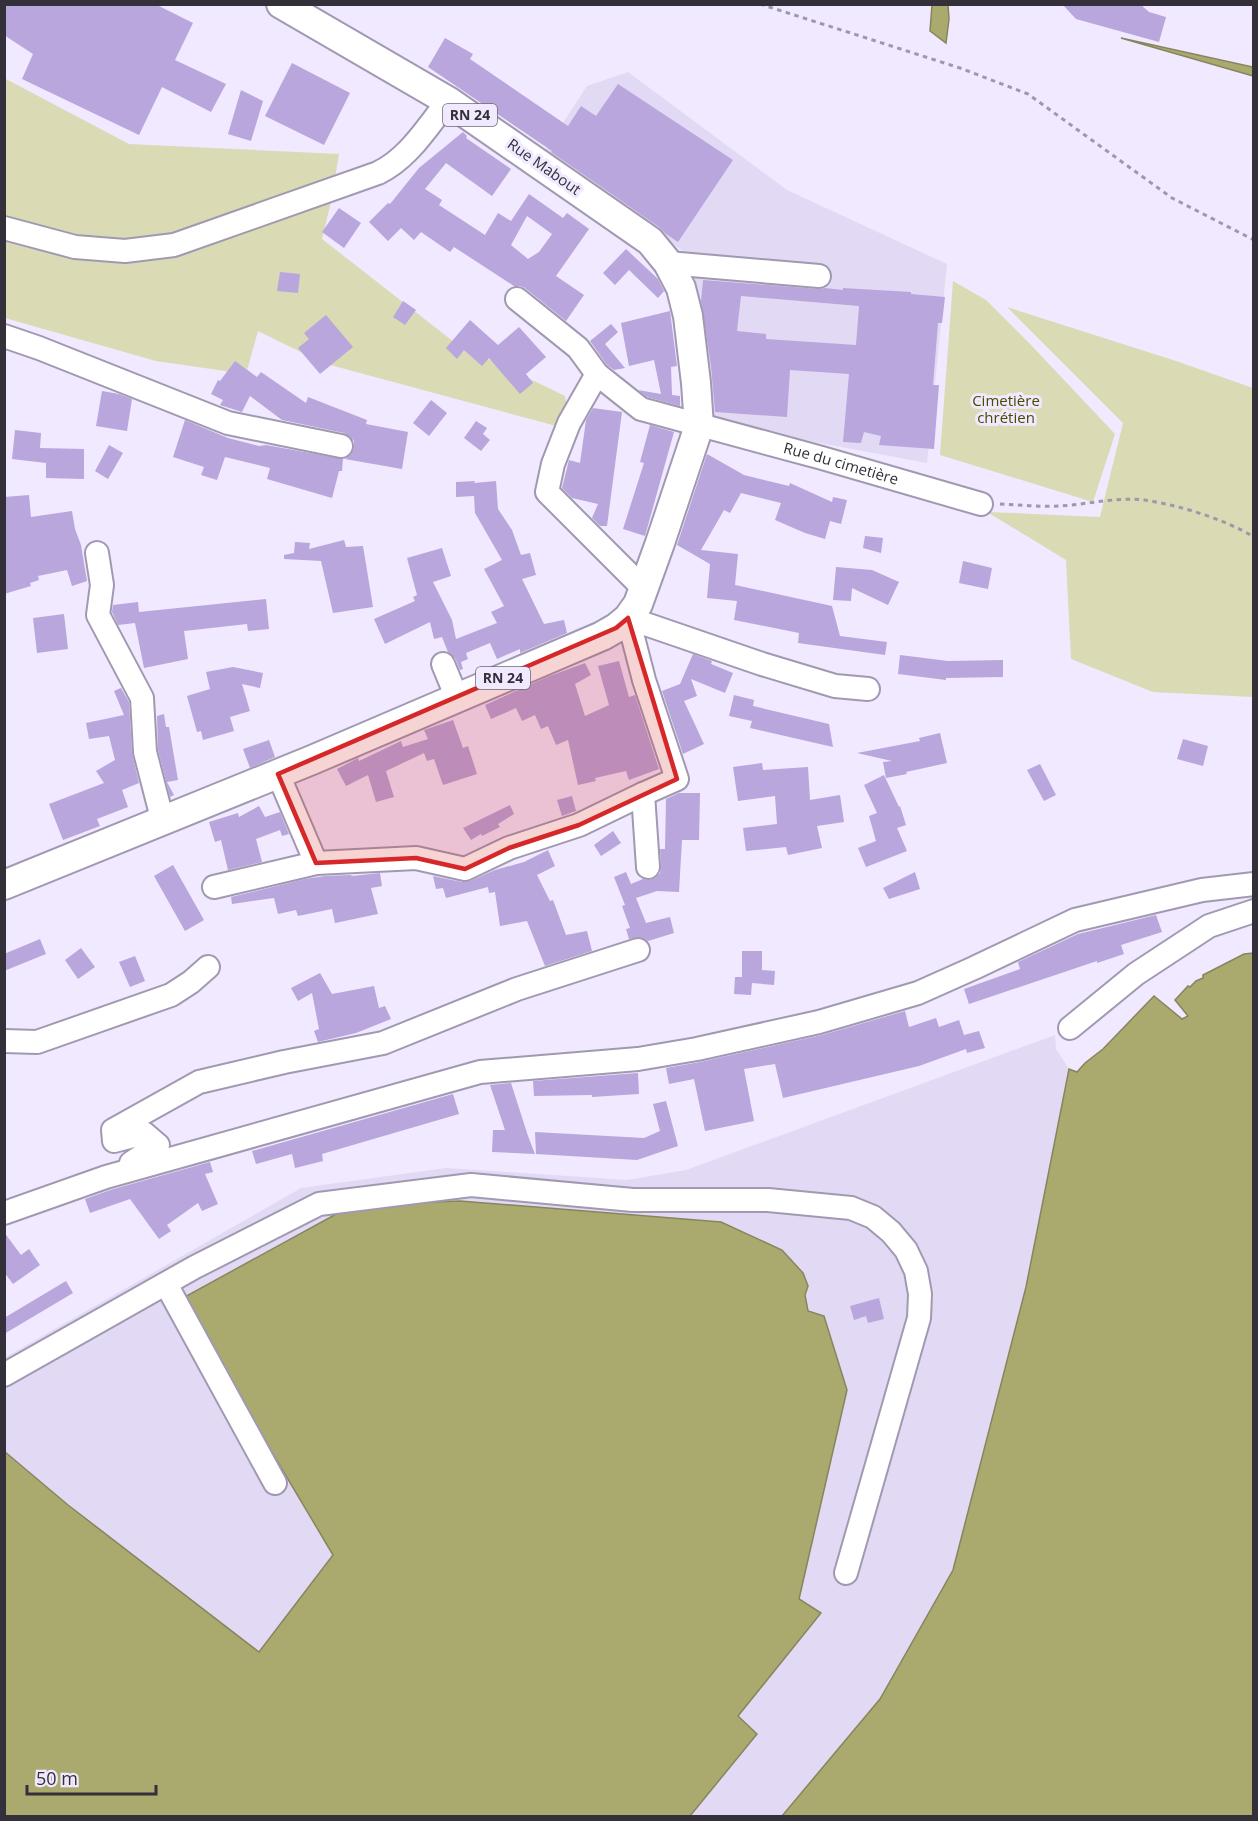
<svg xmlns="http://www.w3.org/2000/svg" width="1258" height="1821" viewBox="0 0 1258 1821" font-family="'Open Sans',sans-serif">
<rect width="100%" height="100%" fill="#f0e9ff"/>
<path fill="#e2daf4" d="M628,72L787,190L947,264L927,463L707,422L690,256L542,155L587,86Z
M1055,1035L1056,1049L1069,1069L1026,1287L953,1570L880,1699L782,1816H690L757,1734L738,1716L821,1613L799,1599L847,1389L808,1312L805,1294L807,1286L791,1261L782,1250L721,1222L460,1201L408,1203L181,1299L333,1555L259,1653L68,1505L5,1451L4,1358L301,1188L446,1168L627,1180L686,1170Z"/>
<path fill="#dadab4" d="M4,78L129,144L339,154L331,202L322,239L454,342L565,396L571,430L323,363L258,331L246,374L156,361L5,318Z
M953,281L986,300L1031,345L1115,434L1093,502L940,455Z
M1007,307L1176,361L1253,388V697L1153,692L1071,659L1066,560L987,512L1100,517L1123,423Z"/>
<path fill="#aaa96e" stroke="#86855e" stroke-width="1.5" d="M932,5H948L949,19L946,43L930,31Z
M1121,38L1253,67V76Z
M1253,953V1816H782L880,1699L953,1570L1026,1287L1069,1069L1077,1072L1085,1063L1103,1049L1154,996L1182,1019L1188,1016L1175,1000L1188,986L1190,987L1196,981L1203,978V975L1244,954Z
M460,1201L721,1222L782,1250L803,1273L808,1286L805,1295L808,1311L824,1316L847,1390L799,1599L821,1613L738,1716L757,1734L690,1816H5L4,1451L68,1505L259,1652L333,1555L181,1299L338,1213L408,1203Z"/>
<path fill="#b8a6dc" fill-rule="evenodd" d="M8,4H155L193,23L175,60L226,84L211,112L162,87L139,135L22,79L33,54L4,35V9Z
M1062,4H1140L1149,12L1166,17L1159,42L1076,19Z
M445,38L473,54L470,59L568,126L581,106L596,116L618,84L733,160L678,242L666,234L659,227L551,152L552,151L428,67Z
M292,63L350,93L324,145L265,116Z
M241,90L263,101L251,141L228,134Z
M463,132L467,136L466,138L511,169L492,196L446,163L425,189L442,200L439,205L485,235L498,213L511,221L529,194L563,218L567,213L589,229L556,276L584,295L566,321L525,288L520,286H514L454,247L450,252L421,232L414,240L401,228L388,241L369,222L388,203L390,204L419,168ZM527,216L552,234L539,252L528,259L511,245Z
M339,208L361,223L344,248L322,232Z
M626,249L658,279L664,291L658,298L629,270L615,285L603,273Z
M280,272L300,274L298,293L277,291Z
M703,280L818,289L825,288L843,290V288L911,292V294L945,297L942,323H938L933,385H939L934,449L879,445L881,436L864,432L861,443L843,442L849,374L790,370L787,417L715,412L711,366L701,301ZM741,296L859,306L856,345L766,339V334L737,331Z
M403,301L416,310L405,325L393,317Z
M670,311L677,366L671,367L672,395L680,396V406L647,397L638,390L661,394L654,360L629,366L621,323Z
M326,315L353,347L320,374L298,348L309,339L304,333Z
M470,320L498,345L519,327L546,357L526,374L533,383L520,394L489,358L482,366L464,350L457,359L446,348Z
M611,324L618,332L605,344L625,368L614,370L607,365L590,341Z
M235,361L257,377L261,372L306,403L308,397L367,420L366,424L408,432L402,469L345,459L351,454L354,448V441L349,436L344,433L282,420L250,396L242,412L220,405L223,400L211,394L218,380L220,381Z
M102,391L119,394L132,399L127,431L96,426Z
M431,400L447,413L429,436L413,423Z
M593,408L622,412L607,526H600L592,518L598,504L572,498L562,488L569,460L580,463L586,420Z
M185,420L228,438L259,446L266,445L343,459L342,471H339L332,498L267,479L270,468L225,457L217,480L201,475L204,467L173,457Z
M476,421L487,428L483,434L490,440L481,451L464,438Z
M650,425L674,432L645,536L623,529L644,463L640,462Z
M15,430L41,433L40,448L84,449V479L46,478V463L12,459Z
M109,445L123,453L108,479L95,471Z
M707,454L744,475L789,486L790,483L832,502L833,497L847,500L841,524L830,521L825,539L805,533L775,520L781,503L741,493L730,513L724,510L701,550L738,554L735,585L832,606L840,636L887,642L885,655L798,643L799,633L734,620L737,601L707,598L710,564L677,545Z
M475,481L474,483L496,481L498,509L512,530L521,555L530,553L536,575L522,579L544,624L564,620L567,633L520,653V649L497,659L490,643L466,653L468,659L461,662L463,669L460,670L455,658L448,652L442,637L434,639L430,622L385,644L374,619L415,601L413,597L417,595L407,558L442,548L451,576L433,582L452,620L456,639L497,623L491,612L504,606L484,569L502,560L475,513L474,496L456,497V482Z
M29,495L31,517L72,511L75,529L81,545L87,581L72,586L67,570L38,576L39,580L30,583L31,586L4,594V497Z
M865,536L883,538L881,553L863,548Z
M344,540L346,547L363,546L373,607L333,613L321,561L284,559V555L294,553L295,542L310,543L309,549Z
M963,561L992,568L988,589L959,583Z
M836,567L872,570L899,582L888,605L852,588L851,601L833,600Z
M266,599L269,629L248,631L247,624L184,631L188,659L144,668L135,623L118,625L112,612L113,605L138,602L139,612Z
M64,614L68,649L37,653L33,618Z
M693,654L712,661L711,664L733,673L725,693L691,679L697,696L684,701L704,744L683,754L662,691L680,684Z
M900,655L948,661L1003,660V677L946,678V680L898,674Z
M619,661L629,697L635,695L659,769L629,780L626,771L595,778L596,781L578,785L568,740L556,745L548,726L541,729L535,715L522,721L516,708L491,719L485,705L547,677L585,663L591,675L575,684L585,716L609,705L598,666Z
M233,667L263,673L260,688L242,684L250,711L230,717L234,731L203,740L201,731L197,732L187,696L210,689L206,672Z
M121,688L129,702L132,753L139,783L122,790L128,807L97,819L100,826L63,840L49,804L104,783L96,771L115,760L109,736L89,739L86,723L124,715L114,691Z
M734,695L754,700L753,706L829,724L833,747L750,728L752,721L729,716Z
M164,714L166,727H169L178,780L167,782L174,795L170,797L158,750L157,716Z
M453,720L463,748L468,746L477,774L443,785L434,759L427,761L424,753L386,771L394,797L376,802L368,775L346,786L337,769L358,758L359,761L401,741L403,747L428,739L424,730Z
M940,733L947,763L906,772L907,774L886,778L883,762L892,761L857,753L920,741L919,738Z
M1183,739L1208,746L1203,766L1177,759Z
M269,740L275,757L250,768L243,749Z
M762,763L763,770L808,767L810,800L840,795L844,822L817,826L822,848L788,855L786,847L746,851L743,828L777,824L775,796L738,801L733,767Z
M1040,764L1056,795L1044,801L1027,770Z
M884,775L899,807L900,806L906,825L897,828L907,851L866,867L858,848L876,841L869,816L877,813L864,785Z
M679,793H700L699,840H682L679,892L657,891L636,898L646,923L670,917L674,933L648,941L640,937L629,939L626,929L630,928L622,906L625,905L614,877L626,872L631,884L643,879L650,880L655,878L660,873L661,866L660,849H665L666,799Z
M572,796L576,811L562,816L557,800Z
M510,805L514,814L498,824L500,827L482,836L481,834L471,840L463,828Z
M259,806L265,817L280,812L289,834L282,836L280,830L256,839L262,862L228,870L221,840L215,842L209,822L238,813L239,817Z
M613,831L621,843L601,856L594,845Z
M548,850L555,866L537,875L550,901L553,900L566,935L587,931L592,951L545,966L527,921L500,926L495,892L489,893L488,887L446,898L443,888L436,889L433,876L462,882L470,881L495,870L524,862Z
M173,865L204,920L185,931L154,876Z
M915,872L920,889L889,899L883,888Z
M380,873L382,886L371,888L378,914L335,923L332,909L298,916L296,910L278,914L274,898L232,904L231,897L305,879L325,876L351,875L352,876Z
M1156,915L1162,932L1121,945L1124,954L1097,963V961L969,1004L964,989L1020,969L1018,962L1078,934Z
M40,939L46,954L4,971V954Z
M81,948L95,967L78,979L65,960Z
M742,951H762V970L775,971L774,985L752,983L751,995L734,994L735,977H742Z
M135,956L145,981L130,987L119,962Z
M320,973L332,994L374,986L379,1008L385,1006L391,1019L356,1033L318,1042L314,1031L319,1029L312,993L298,1001L291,988Z
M905,1011L909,1027L936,1018L939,1027L959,1020L964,1035L979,1031L985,1048L967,1053L966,1049L919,1066L783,1098L775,1064L744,1069L754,1121L705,1131L694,1079L669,1084L666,1068L700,1062L822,1035Z
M638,1073L639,1094L592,1097V1095L534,1096L533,1081Z
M511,1083L528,1136L535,1154L492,1152L493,1130H505L490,1085Z
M453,1094L459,1114L322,1154L323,1161L295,1168L292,1154L256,1164L252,1151Z
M666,1101L678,1146L637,1160L536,1154L535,1132L644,1138L660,1131L653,1104Z
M210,1162L213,1172L205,1174L218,1204L202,1211L198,1203L167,1225L171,1231L159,1239L130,1199L90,1213L85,1199L110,1190Z
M4,1232L21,1255L29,1249L40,1265L13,1284L4,1272Z
M66,1281L73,1293L4,1334V1318Z
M879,1298L884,1319L868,1323L866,1316L854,1320L850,1306Z"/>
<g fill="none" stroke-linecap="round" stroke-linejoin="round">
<defs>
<g id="minor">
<path d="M4,228L75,247L125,251L174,245L378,173C409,158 427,127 448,101"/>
<path d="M668,263L819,276"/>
<path id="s1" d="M517,299L578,348L597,374L641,409L822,458L981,504"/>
<path d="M4,336L39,348L228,423L341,446"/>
<path d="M597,374L569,423L553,464L547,492L644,589"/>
<path d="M97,553L102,585L98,615L142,698L145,752L163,822"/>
<path d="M628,618L644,680L677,779L643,794L648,867"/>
<path d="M628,618L762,664L835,686L868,689"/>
<path d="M443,664L457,698"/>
<path d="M278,774L316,863L416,858L465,869L509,848L579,825L643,794"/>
<path d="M214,887L316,863"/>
<path d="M1070,1028L1136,974L1209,926L1254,911"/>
<path d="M4,1041L37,1042L171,995L191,982L208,967"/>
<path d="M131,1163L158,1145L144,1133L114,1141L113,1130L199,1082L284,1062L383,1043L517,989L638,950"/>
<path d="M4,1213L106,1177L480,1072L638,1059L697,1049L819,1022L918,993L974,968L1075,920L1202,890L1254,884"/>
<path d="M166,1284L275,1483"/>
<path d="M4,1375L195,1267L319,1204L471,1185L633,1200H768L851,1208L873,1217L891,1232L906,1250L916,1271L920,1294L919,1318L846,1573"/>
</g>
<path id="major" d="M4,885L312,760L602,636L616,628L628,618L638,604L660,543L699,426L696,383L688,316L681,288L668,263L650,241L448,101L281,4"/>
</defs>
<use href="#minor" stroke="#a199b1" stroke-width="26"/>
<use href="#major" stroke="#a199b1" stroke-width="32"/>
<path stroke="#9e99a9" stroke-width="3" stroke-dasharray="4.5 4.5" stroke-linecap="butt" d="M760,4L960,68L1028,94L1172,198L1254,240
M1000,504C1020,505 1041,507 1061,506C1088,504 1117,497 1144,500C1179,505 1224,519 1254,537"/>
<use href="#minor" stroke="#fff" stroke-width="22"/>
<use href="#major" stroke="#fff" stroke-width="28"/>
</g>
<path fill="#d62828" fill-opacity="0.2" stroke="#d62828" stroke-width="4.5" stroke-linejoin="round" d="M628,618L677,779L579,825L509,848L465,869L416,858L316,863L278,774L616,628Z"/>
<g text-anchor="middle" stroke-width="6" stroke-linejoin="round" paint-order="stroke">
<g fill="#f0e9ff" stroke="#6c6875" stroke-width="1.5">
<rect x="443" y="104" width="54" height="22" rx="4.5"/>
<rect x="476" y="667" width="54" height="22" rx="4.5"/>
</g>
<g font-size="14" font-weight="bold" fill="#33303a">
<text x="470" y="120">RN 24</text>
<text x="503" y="683">RN 24</text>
</g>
<g font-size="15" fill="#33303a" stroke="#f0e9ff">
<text transform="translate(544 167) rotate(35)" y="5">Rue Mabout</text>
<text dy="5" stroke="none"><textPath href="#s1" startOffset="374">Rue du cimetière</textPath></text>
</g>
<g font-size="15" fill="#4d4a00" stroke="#f0e9ff">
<text x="1006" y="406">Cimetière<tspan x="1006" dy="17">chrétien</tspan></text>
</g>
</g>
<rect width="1258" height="1821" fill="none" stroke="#33303a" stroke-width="12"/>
<path d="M27 1785v9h129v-9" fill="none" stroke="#33303a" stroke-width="3"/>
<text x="36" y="1785" font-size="18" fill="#33303a" stroke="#f0e9ff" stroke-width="4.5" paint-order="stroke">50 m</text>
</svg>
